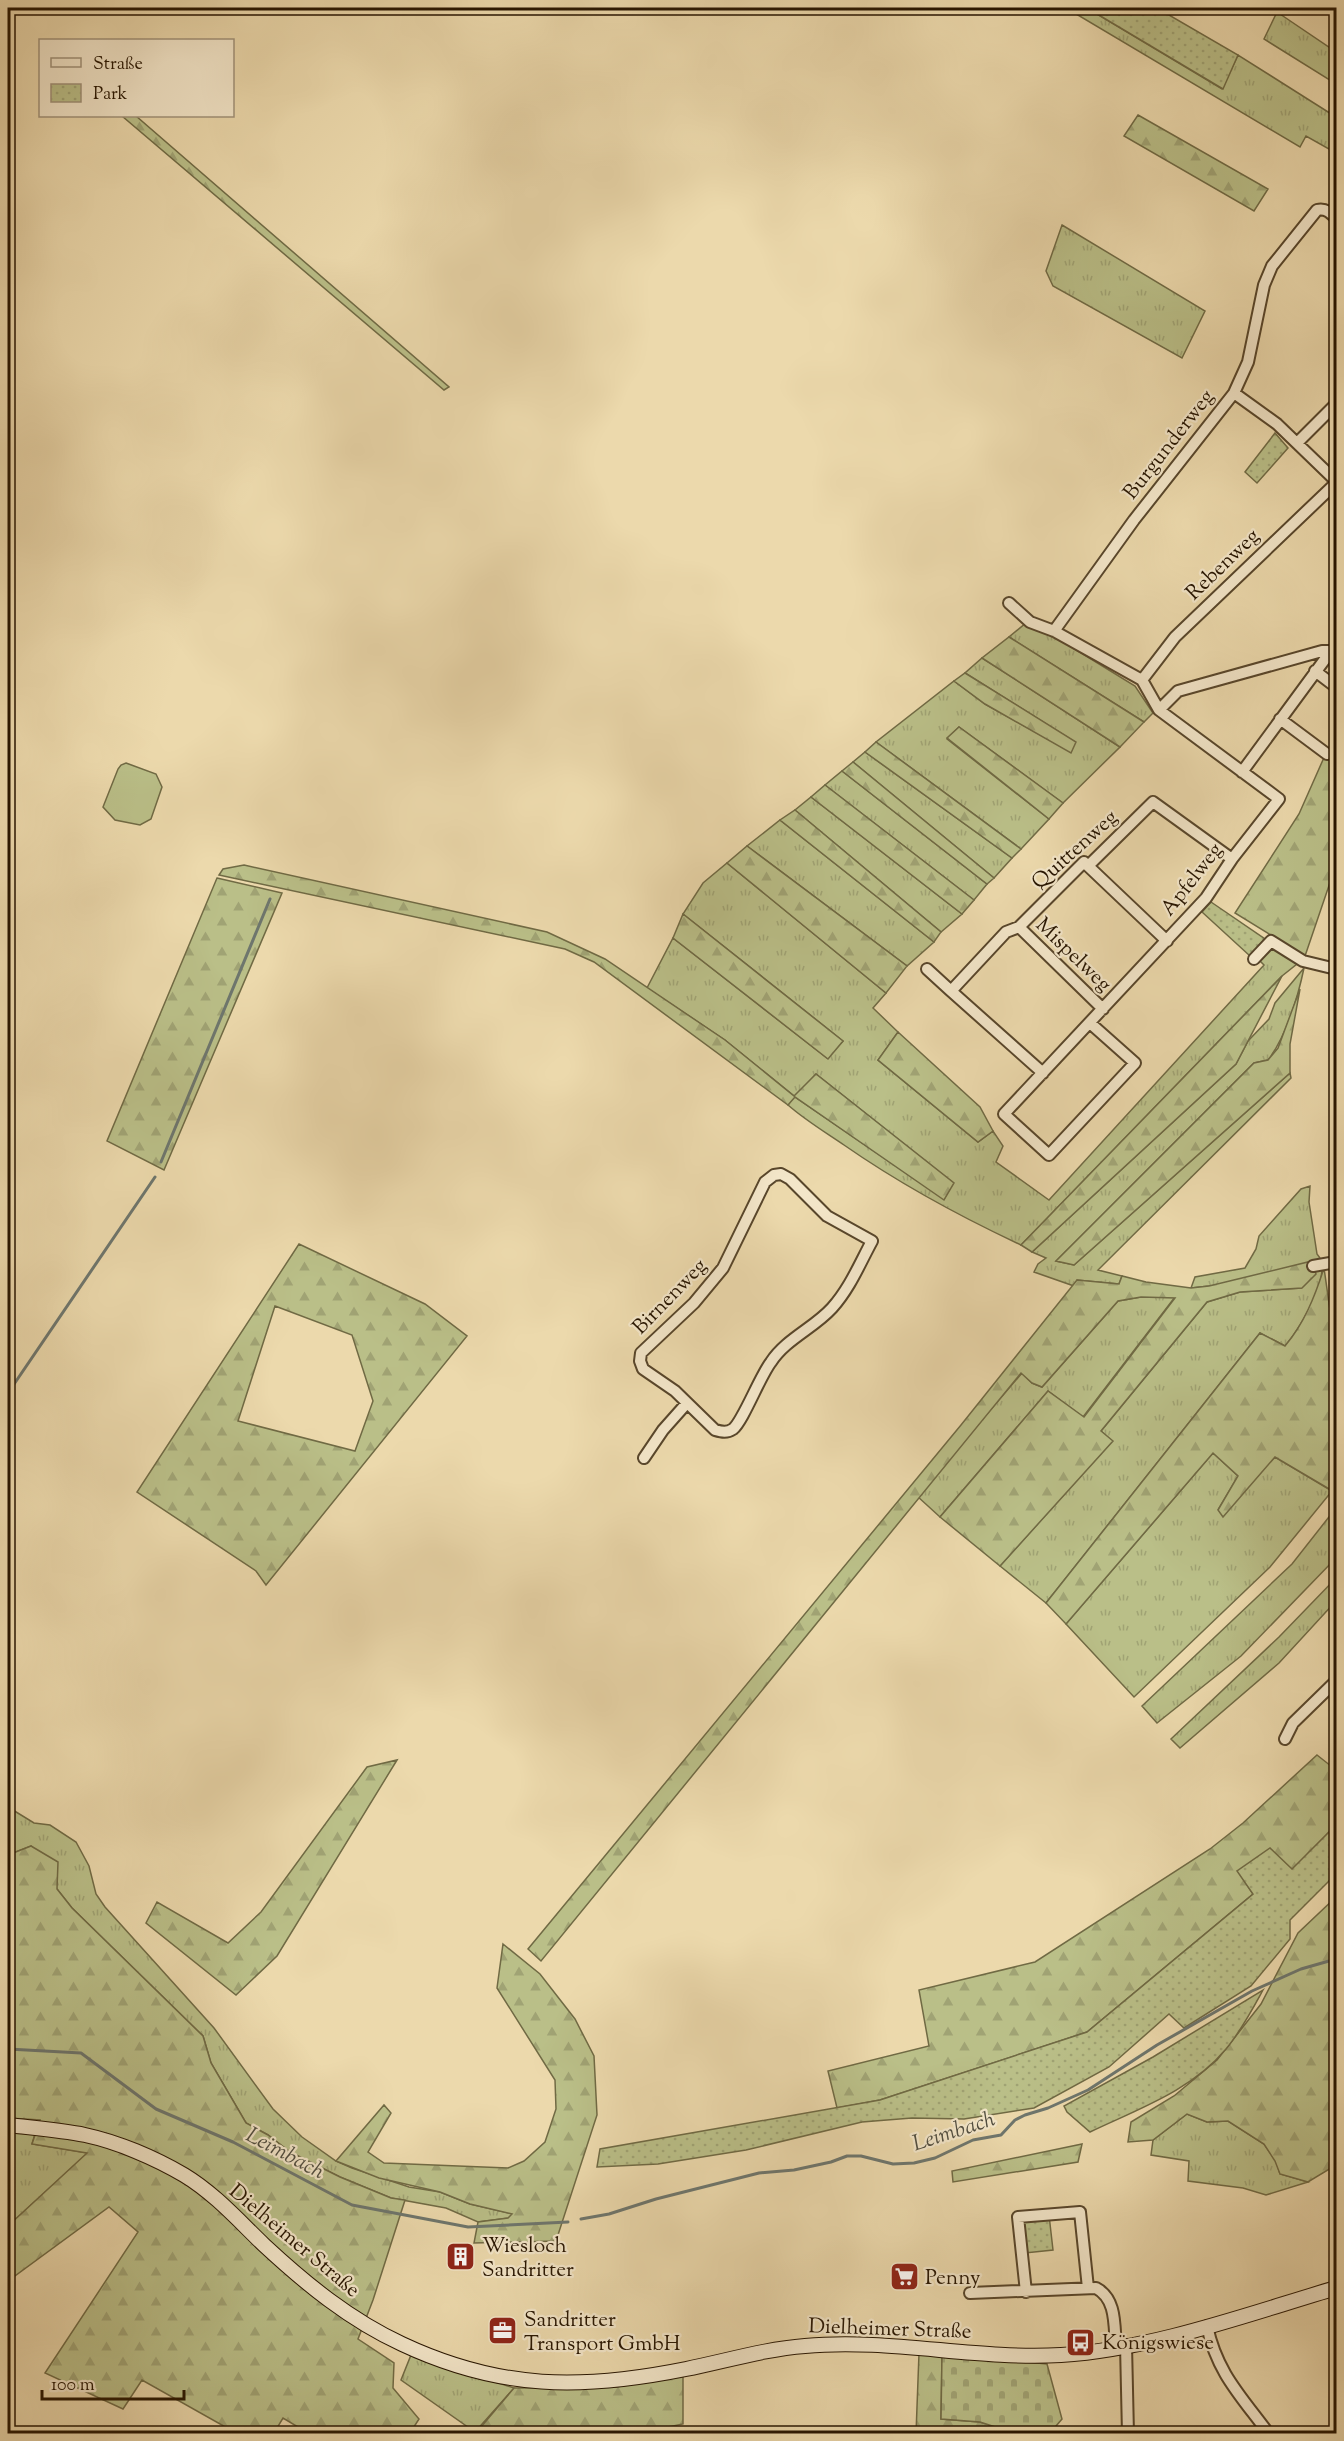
<svg xmlns="http://www.w3.org/2000/svg" width="1344" height="2441" viewBox="0 0 1344 2441" font-family="'Sorts Mill Goudy',serif">
<defs>
<pattern id="grass-tufts" width="24" height="20" patternUnits="userSpaceOnUse" patternTransform="scale(1.5)"><rect width="24" height="20" fill="#babf88"/><path d="M3 7l-1-3M5 7V3M7 7l1-3M15 17l-1-3M17 17v-4M19 17l1-3" fill="none" stroke="#a0a374"/></pattern>
<pattern id="forest-firs" width="22" height="20" patternUnits="userSpaceOnUse" patternTransform="scale(1.5)"><rect width="22" height="20" fill="#babf88"/><path d="M5 1l3.5 6h-7zM16 11l3.5 6h-7z" fill="#a0a374"/></pattern>
<pattern id="cemetery-stones" width="16" height="16" patternUnits="userSpaceOnUse" patternTransform="scale(1.5)"><rect width="16" height="16" fill="#babf88"/><path d="M2 7V4a2 2 0 0 1 4 0v3zM10 15v-3a2 2 0 0 1 4 0v3z" fill="#a0a374"/></pattern>
<pattern id="park-dots" width="8" height="8" patternUnits="userSpaceOnUse" patternTransform="scale(1.5)"><rect width="8" height="8" fill="#babf88"/><path d="M2 2h.1M6 6h.1" fill="none" stroke="#a0a374" stroke-width="1.8" stroke-linecap="round"/></pattern>
</defs>
<rect width="100%" height="100%" fill="#ecd9ac"/>
<filter id="stains"><feTurbulence type="fractalNoise" baseFrequency=".00333" numOctaves="4"/><feColorMatrix values="0 0 0 0 .2 0 0 0 0 .09 0 0 0 0 .02 0 0 0 .5 -.17"/></filter>
<radialGradient id="worn" r=".72"><stop offset=".6" stop-color="#630" stop-opacity="0"/><stop offset="1" stop-color="#630" stop-opacity=".3"/></radialGradient>
<path fill="url(#grass-tufts)" stroke="#706a44" stroke-width="1.5" fill-rule="evenodd" d="M1066,8H1087L1222,89L1238,55L1336,117V153L1306,136L1300,147Z
M1277,12L1336,52V84L1264,39Z
M1062,225L1205,311L1182,358L1053,286L1046,271Z
M1026,623L1065,643L1135,686L1153,713L1144,722L1009,637Z
M982,658L1120,747L1063,803L959,727L947,739L1049,819L1021,849L876,742L954,681L985,704L1071,752L1075,742L965,673Z
M865,752L1012,858L994,878L853,762Z
M842,771L987,884L974,900L825,785Z
M811,797L962,914L941,932L795,810Z
M780,820L934,942L907,966L747,846Z
M727,863L886,993L873,1008L898,1032L878,1060L978,1142L993,1131L1003,1146L996,1162L1049,1200L1264,965L1259,960L1269,949L1279,951L1297,964L1282,976L1021,1245C959,1216 900,1184 844,1145C825,1132 805,1120 788,1105L794,1096L725,1040L647,988L673,938L827,1058L843,1041L683,914L703,883ZM816,1074L953,1183L944,1199L795,1097Z
M1304,968C1298,997 1286,1037 1268,1060L1254,1063L1056,1261L1074,1265L1290,1073L1291,1078L1098,1270L1122,1276L1119,1284L1077,1280L1074,1286L1034,1272L1038,1264L1046,1258L1032,1252L1236,1064L1248,1041L1269,1019L1275,1003Z
M1310,1186L1309,1202L1317,1254C1335,1273 1299,1329 1285,1346L1260,1333L1046,1603L1000,1566L1112,1441L1101,1431L1207,1302L1240,1292L1302,1288L1209,1286L1191,1288L1195,1277L1245,1268L1256,1249L1259,1236L1301,1189Z
M1141,1297H1175L1083,1417L1048,1391L940,1517L917,1496L1022,1373L1032,1383L1042,1387L1118,1301Z
M1213,1453L1238,1476L1218,1510L1275,1457L1332,1491L1270,1567L1134,1697L1066,1624Z
M1336,1508V1558L1241,1656L1157,1723L1142,1706L1292,1564Z
M1336,1578V1601L1279,1663L1180,1748L1171,1739L1279,1637Z
M8,1807L34,1823L50,1825L76,1842L89,1866L96,1894L105,1907L214,2028L273,2109L302,2137L336,2161L352,2168L409,2187L440,2192L470,2204L513,2214L509,2218L478,2222L446,2208L391,2198L340,2177L290,2152L268,2135L246,2123L211,2063L203,2036L72,1908L57,1889L31,1846L8,1855Z
M1187,2114L1207,2122L1228,2121L1264,2144L1276,2161L1280,2174L1308,2182L1266,2195L1243,2188L1188,2181L1189,2161L1151,2155L1153,2140Z
M8,2133L35,2134L32,2144L88,2153L8,2226Z
M411,2355L514,2388L475,2432L401,2380Z"/>
<path fill="url(#forest-firs)" stroke="#706a44" stroke-width="1.5" fill-rule="evenodd" d="M1138,115L1268,189L1254,211L1124,136Z
M122,116H136L449,387L444,390Z
M1009,637L1144,722L1120,747L982,658Z
M965,673L1076,742L1071,753L985,704L954,681Z
M959,727L1063,803L1049,819L947,738Z
M1336,739V865L1304,959L1271,935L1235,913L1299,814L1326,753Z
M876,742L1021,849L1012,858L865,752Z
M853,762L994,878L987,884L842,771Z
M825,785L974,900L962,914L811,797Z
M795,810L941,932L934,942L780,820Z
M747,846L907,966L886,993L727,863Z
M244,865L547,932L605,959L725,1040L794,1096L816,1074L954,1183L944,1200L795,1097L788,1105L594,962L565,949L219,875L223,869Z
M217,878L282,893L164,1170L107,1141Z
M683,914L843,1041L828,1059L673,938Z
M1282,976L1236,1064L1032,1252L1021,1245Z
M1300,989L1290,1044V1073L1074,1265L1056,1261L1254,1063L1268,1060L1278,1048Z
M898,1032L980,1107L993,1131L978,1142L878,1060Z
M299,1244L425,1304L467,1336L266,1585L256,1571L137,1492ZM275,1306L352,1335L373,1401L355,1451L238,1421Z
M1312,1261L1316,1274L1302,1288L1240,1292L1207,1302L1101,1431L1113,1441L1000,1566L940,1517L1048,1391L1084,1417L1175,1298L1141,1297L1118,1301L1042,1387L1032,1383L1021,1373L541,1961L528,1949L961,1425L1077,1280L1119,1284L1122,1276L1146,1282L1191,1288L1209,1286Z
M1324,1268L1336,1352V1493L1275,1457L1223,1517L1218,1510L1238,1476L1213,1453L1066,1624L1046,1603L1260,1333L1285,1346C1304,1324 1315,1296 1324,1268Z
M1317,1755L1336,1770V1825L1292,1870L1238,1871L1253,1894L1087,2032L880,2100L837,2108L828,2071L929,2046L919,1990L1035,1962L1210,1849L1243,1823Z
M397,1760L277,1956L236,1995L146,1923L157,1902L228,1943L261,1912L367,1767Z
M31,1846L58,1862L57,1889L72,1908L203,2036L211,2063L246,2123L268,2135L290,2152L340,2177L391,2198L405,2200L373,2300L358,2339L394,2363L393,2388L419,2419L410,2433H308L283,2418L274,2433H236L142,2380L123,2409L45,2373L138,2232L109,2207L8,2281V2226L87,2153L32,2144L40,2120L8,2118V1855Z
M1336,1897V2165L1308,2182L1280,2174L1275,2161L1264,2144L1228,2121L1207,2122L1187,2114L1153,2140L1128,2142L1131,2122L1174,2096L1217,2060L1261,2004L1298,1933Z
M503,1944L540,1974L575,2019L594,2056L597,2115L556,2241L474,2243L478,2222L508,2218L512,2214L470,2204L440,2192L379,2178L336,2161L384,2105L391,2113L368,2152L384,2163L508,2168L524,2161L545,2142L556,2109L555,2080L497,1988Z
M1082,2144L1078,2162L953,2182L952,2171Z
M919,2353L942,2354L941,2419L980,2422L1017,2433L916,2434Z
M683,2376V2424L643,2432L644,2434H475L514,2388L616,2387Z"/>
<path fill="url(#cemetery-stones)" stroke="#706a44" stroke-width="1.5" d="M942,2354L1047,2364L1062,2419L1050,2433L1017,2434L980,2422L941,2419Z"/>
<path fill="url(#park-dots)" stroke="#706a44" stroke-width="1.5" d="M1087,8H1157L1238,55L1223,89Z
M1275,433L1288,448L1257,483L1245,472Z
M1211,902L1265,939L1250,956L1202,912Z
M1336,1825V1874L1290,1920V1939L1251,1986L1184,2028L1169,2014L1109,2067L1034,2108L964,2119L912,2118L862,2122L746,2150L658,2164L597,2167L600,2149L880,2100L1087,2032L1253,1894L1237,1871L1270,1848L1292,1869Z
M1263,1990C1252,2010 1241,2031 1226,2049C1191,2091 1138,2109 1090,2132L1067,2112L1064,2106L1153,2057Z
M1049,2215L1053,2250L1025,2253L1021,2219Z"/>
<path fill="#babf88" stroke="#706a44" stroke-width="1.5" d="M126,763L156,774L162,787L151,819L140,825L115,820L103,807L118,769L121,765Z"/>
<g fill="none" stroke-linecap="round" stroke-linejoin="round">
<path stroke="#6e766d" stroke-width="3" d="M161,1162L270,899
M8,1393L155,1177
M8,2049L81,2053L156,2109L233,2142L352,2205L468,2227L568,2222
M581,2219L609,2214L656,2199L759,2173L794,2170L831,2162L847,2156H861L893,2164L914,2163L935,2158L973,2140L1001,2135L1015,2120L1025,2115L1048,2108L1088,2090L1157,2045L1252,1991L1301,1969L1336,1959"/>
<defs>
<path id="minor" d="M1234,393L1248,362L1264,285L1272,266L1317,210C1326,208 1331,213 1336,219
M1297,443L1336,404
M1009,603L1030,622L1054,631L1142,680
M1054,631L1134,520L1234,393L1277,424L1336,481
M1315,671L1336,687
M1142,680L1175,637L1336,483
M1159,710L1178,691L1322,651H1336
M1280,719L1327,754
M1242,772L1331,651
M1088,866L1167,941
M1019,927L1103,1009
M1254,959L1271,941L1303,961L1336,969
M927,969L951,991
M1090,1023L1135,1063L1049,1155L1004,1114L1206,898L1232,859L1279,799L1159,710L1142,680
M1043,1073L951,991L1006,932L1019,927L1084,862L1088,866L1153,802L1232,859
M781,1174L790,1179L827,1216L872,1241C860,1263 850,1288 832,1308C814,1328 786,1339 771,1362C760,1376 743,1421 733,1429C727,1433 722,1432 715,1430L675,1391L643,1369L640,1361L641,1353L694,1303L723,1268L765,1182L774,1175Z
M1313,1266L1336,1262
M644,1458L663,1430L687,1403
M1285,1739L1293,1723L1336,1681
M1026,2292L1018,2217L1080,2212L1088,2288
M970,2293L1096,2288C1117,2299 1114,2326 1116,2347
M1207,2326C1217,2373 1241,2396 1269,2434
M1126,2345L1128,2434"/>
<path id="secondary" d="M8,2125C33,2128 60,2130 85,2135C118,2142 155,2158 184,2175C214,2193 239,2221 264,2245C306,2284 350,2320 402,2344C500,2390 582,2390 686,2369C726,2361 765,2349 805,2346C890,2338 976,2360 1061,2355C1153,2349 1248,2314 1336,2288"/>
</defs>
<use href="#minor" stroke="#58462b" stroke-width="14"/>
<use href="#secondary" stroke="#271500" stroke-width="16"/>
<use href="#minor" stroke="#f3e6c9" stroke-width="10"/>
<use href="#secondary" stroke="#f3e6c9" stroke-width="14"/>
</g>
<defs>
<symbol id="building-square" viewBox="-11 -11 22 22"><rect x="-9" y="-9" width="18" height="18" rx="4" fill="#8f2418" stroke="#f3e6c9"/><path d="M-4-6H4V6H1V3H-1V6H-4ZM-2.5-4.3h1.7v1.8h-1.7ZM.8-4.3h1.7v1.8H.8ZM-2.5-1h1.7V.8h-1.7ZM.8-1h1.7V.8H.8Z" fill="#fff"/></symbol>
<symbol id="supermarket-square" viewBox="-11 -11 22 22"><rect x="-9" y="-9" width="18" height="18" rx="4" fill="#8f2418" stroke="#f3e6c9"/><path d="M-6-5.5h2.5l.6 2H6L4.5 2H-2.5L-4.4-4H-6ZM-1.5 3.2a1.3 1.3 0 1 0 .1 0ZM3 3.2a1.3 1.3 0 1 0 .1 0Z" fill="#fff"/></symbol>
<symbol id="office-square" viewBox="-11 -11 22 22"><rect x="-9" y="-9" width="18" height="18" rx="4" fill="#8f2418" stroke="#f3e6c9"/><path d="M-6-3h4V-5.5h4V-3h4V5H-6ZM-1-4.5V-3h2v-1.5ZM-6 0V1H6V0Z" fill="#fff"/></symbol>
<symbol id="bus-square" viewBox="-11 -11 22 22"><rect x="-9" y="-9" width="18" height="18" rx="4" fill="#8f2418" stroke="#f3e6c9"/><path d="M-5-6H5V4H4V6H2V4H-2V6H-4V4H-5ZM-3.5-4V0h7V-4ZM-3.5 1.2v1.5H-2V1.2ZM2 1.2v1.5H3.5V1.2Z" fill="#fff"/></symbol>
</defs>
<g fill-rule="evenodd">
<use href="#building-square" x="444" y="2240" width="33" height="33"/>
<use href="#supermarket-square" x="888" y="2260" width="33" height="33"/>
<use href="#office-square" x="486" y="2314" width="33" height="33"/>
<use href="#bus-square" x="1064" y="2326" width="33" height="33"/>
</g>
<g text-anchor="middle" stroke-width="4.5" stroke-linejoin="round" paint-order="stroke">
<g font-size="21" fill="#271500" stroke="#f3e6c9">
<text transform="translate(1168 444) rotate(-52)" y="7">Burgunderweg</text>
<text transform="translate(1222 564) rotate(-44)" y="7">Rebenweg</text>
<text transform="translate(1074 849) rotate(-42)" y="7">Quittenweg</text>
<text transform="translate(1191 879) rotate(-52)" y="7">Apfelweg</text>
<text transform="translate(1074 954) rotate(44)" y="7">Mispelweg</text>
<text transform="translate(669 1296) rotate(-46)" y="7">Birnenweg</text>
<text transform="translate(295 2240) rotate(40)" y="7">Dielheimer Straße</text>
<text transform="translate(890 2328) rotate(2)" y="7">Dielheimer Straße</text>
</g>
<g font-size="21" fill="#271500" stroke="#f3e6c9" text-anchor="start">
<text x="482" y="2252">Wiesloch<tspan x="482" dy="24">Sandritter</tspan></text>
<text x="925" y="2284">Penny</text>
<text x="524" y="2326">Sandritter<tspan x="524" dy="24">Transport GmbH</tspan></text>
<text x="1102" y="2349">Königswiese</text>
</g>
<g font-size="22" font-style="italic" fill="#514e40" stroke="#f3e6c9">
<text transform="translate(953 2130) rotate(-18)" y="8">Leimbach</text>
<text transform="translate(286 2152) rotate(28)" y="8">Leimbach</text>
</g>
</g>
<rect width="1344" height="2441" fill="none" stroke="#ecd9ac" stroke-width="30"/>
<rect x="9" y="9" width="1326" height="2423" fill="none" stroke="#271500" stroke-width="3"/>
<rect x="15" y="15" width="1314" height="2411" fill="none" stroke="#271500" stroke-width="1.5"/>
<rect x="39" y="39" width="195" height="78" fill="#f3e6c9" stroke="#a19279" stroke-width="1.5"/>
<rect x="51" y="58" width="30" height="9" fill="#f3e6c9" stroke="#a19279" stroke-width="1.5"/>
<text x="93" y="69" font-size="18" fill="#271500">Straße</text>
<rect x="51" y="84" width="30" height="18" fill="url(#park-dots)" stroke="#a19279" stroke-width="1.5"/>
<text x="93" y="99" font-size="18" fill="#271500">Park</text>
<path d="M42 2390v9h142v-9" fill="none" stroke="#271500" stroke-width="3"/>
<text x="51" y="2390" font-size="18" fill="#271500" stroke="#f3e6c9" stroke-width="4.5" paint-order="stroke">100 m</text>
<rect width="100%" height="100%" filter="url(#stains)"/>
<rect width="100%" height="100%" fill="url(#worn)"/>
</svg>
